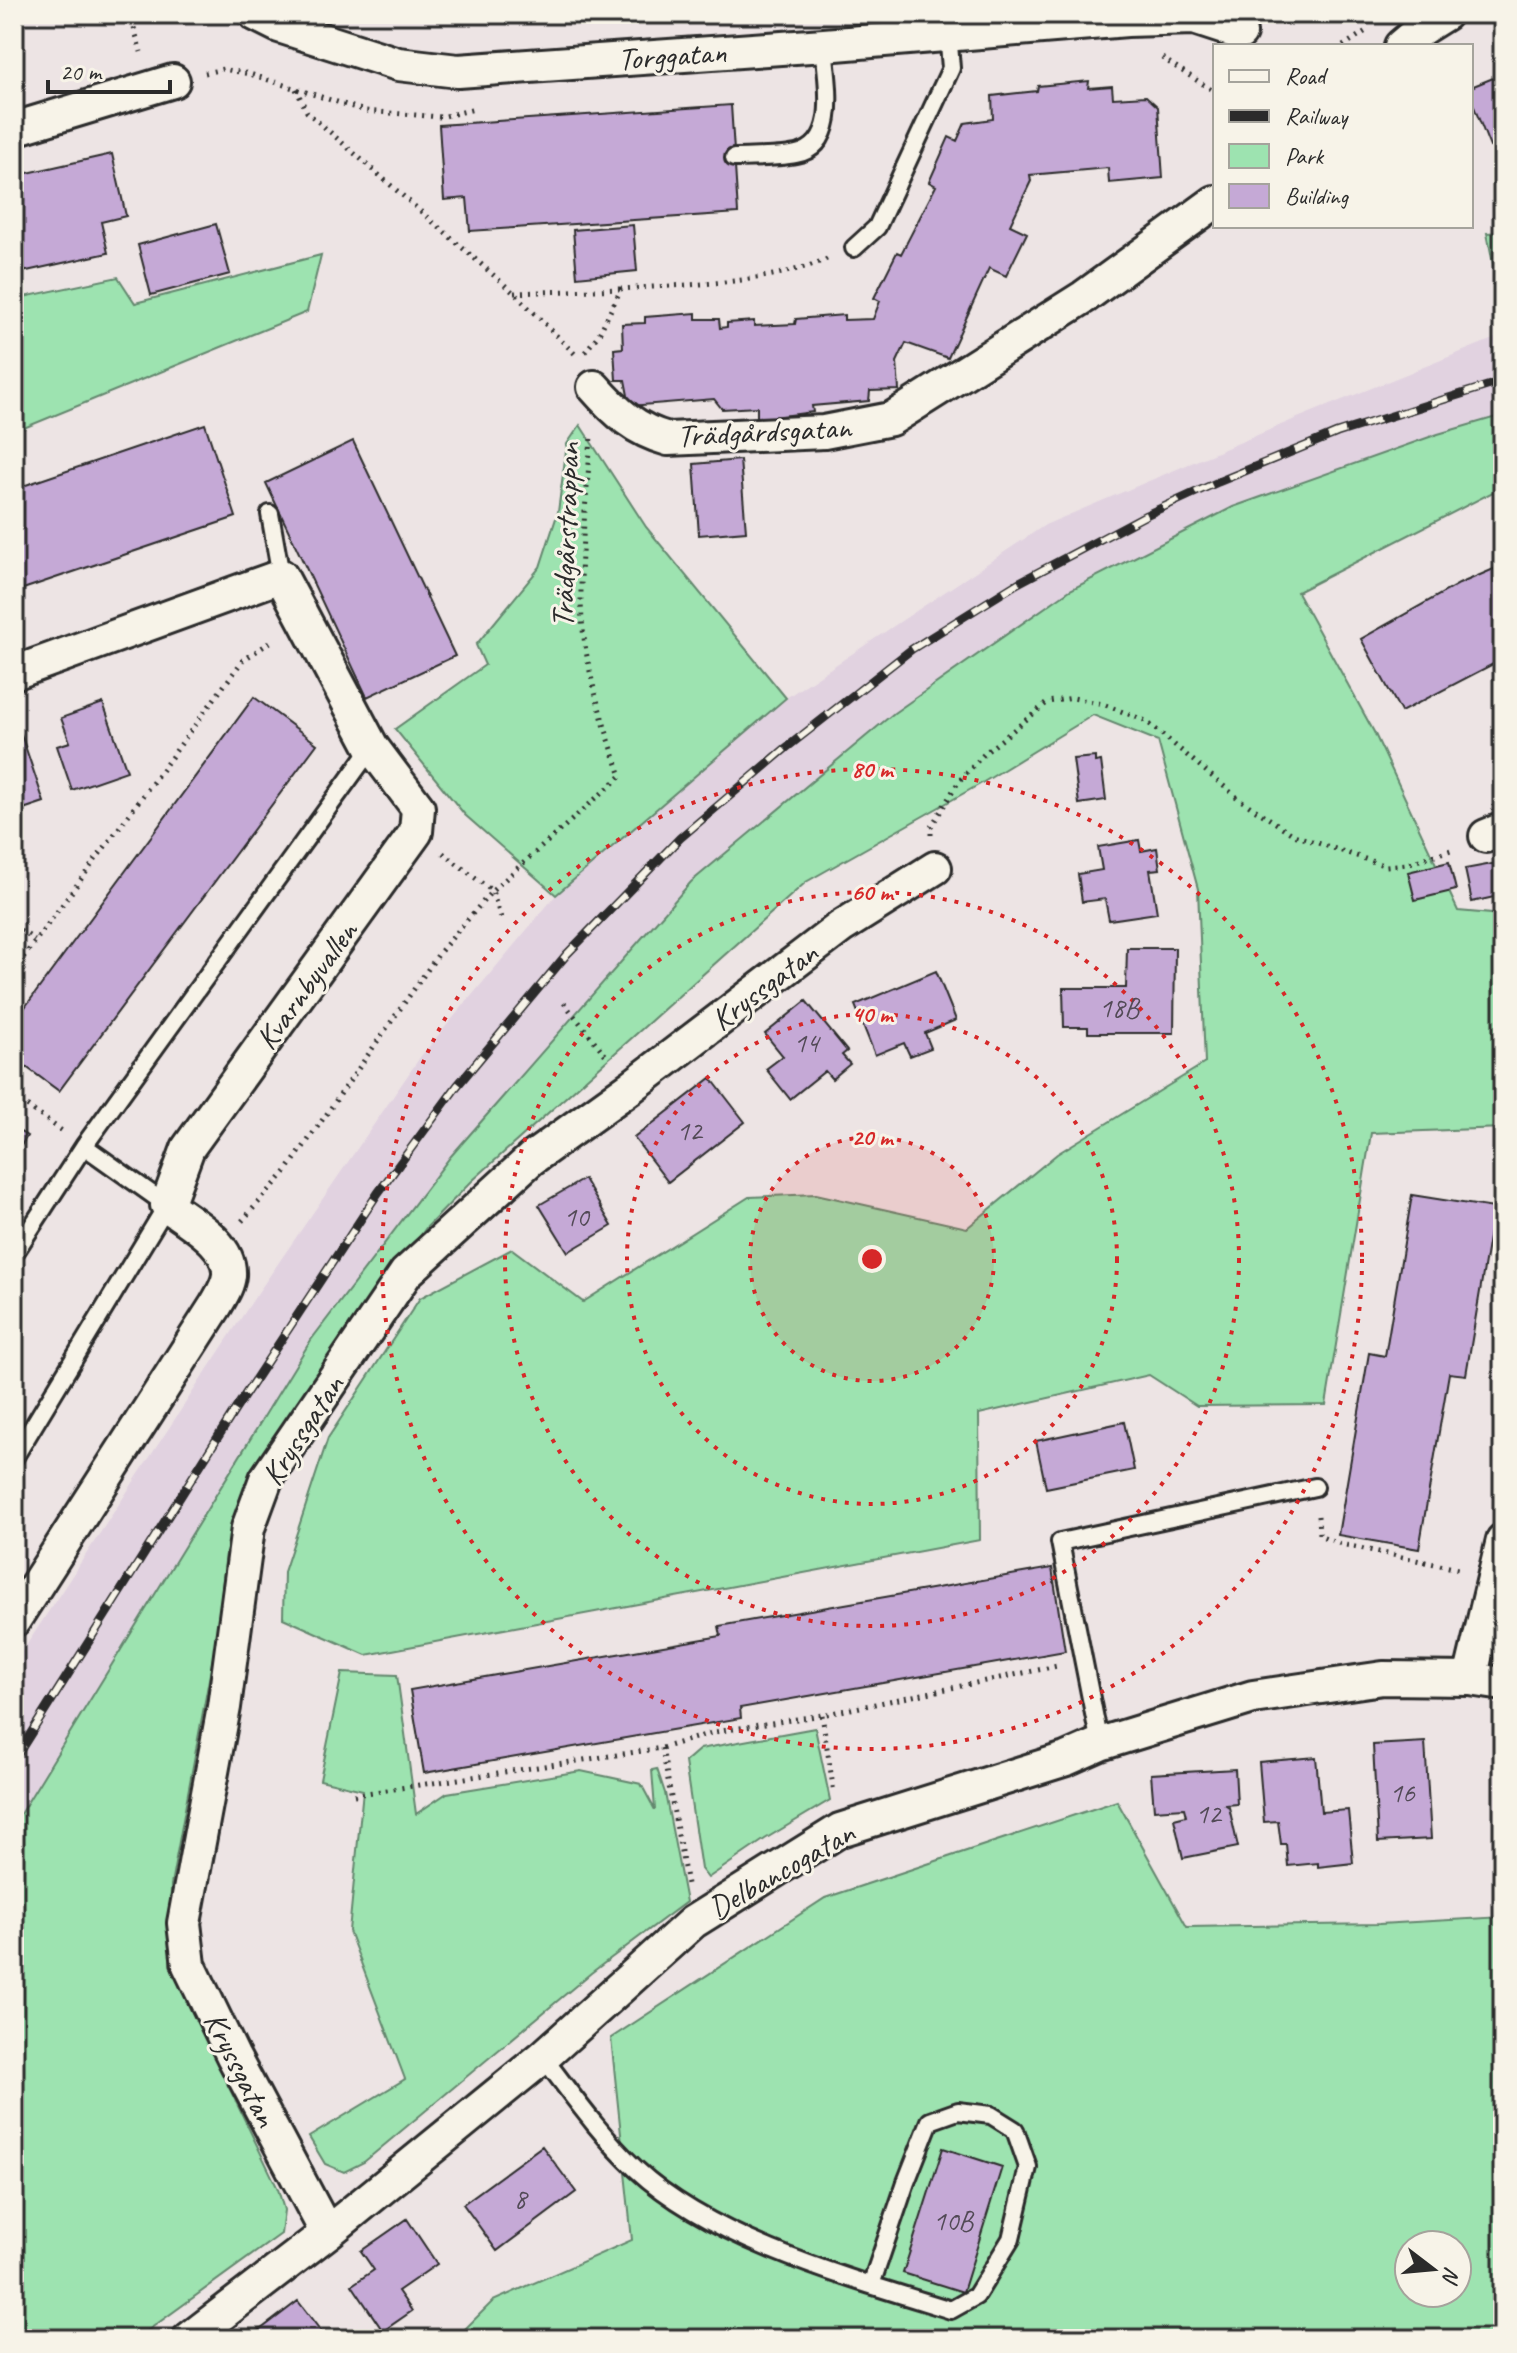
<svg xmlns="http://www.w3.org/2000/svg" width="1517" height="2353" viewBox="0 0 1517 2353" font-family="Caveat,sans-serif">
<rect width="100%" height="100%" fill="#ede4e4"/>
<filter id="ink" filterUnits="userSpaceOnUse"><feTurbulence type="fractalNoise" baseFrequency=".0125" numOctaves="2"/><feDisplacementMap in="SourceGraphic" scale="16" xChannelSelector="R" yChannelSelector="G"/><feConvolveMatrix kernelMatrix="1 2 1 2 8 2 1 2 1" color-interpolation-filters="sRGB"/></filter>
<g filter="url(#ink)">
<path fill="#e1d2e0" d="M1503,335V415L1438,434L1233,507L1070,590L894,713L451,1156L311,1340L14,1824V1664L255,1297L421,1056L556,895L786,698L1045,525L1295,419Z"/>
<path fill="#9de3b0" stroke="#64876e" stroke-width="2" fill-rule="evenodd" d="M1503,232V314L1487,233Z
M321,255L307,312L14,432V299L118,277L135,303Z
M1503,415V487L1297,592L1374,732L1458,911L1503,915V1128L1371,1133L1326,1405L1197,1406L1149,1375L979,1414L980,1540L366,1655L283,1618L284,1572L328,1438L420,1298L512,1249L583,1302L749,1197L816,1194L967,1228L1057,1154L1205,1063L1198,889L1158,741L1093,715L982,783L806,882L472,1181L426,1228L253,1470L226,1552L217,1636L171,1885L170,1965L278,2189L284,2210L281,2234L136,2339H14V1824L311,1340L451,1156L691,882L894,713L1070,590L1233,507L1438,434Z
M580,425L646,527L786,698L556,895L465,815L395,729L485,665L476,645L540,567L558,512L567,444Z
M342,1673L397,1675L416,1814L447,1793L581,1771L641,1784L655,1810L652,1770L657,1769L665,1793L686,1902L591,1973L364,2162L344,2172L325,2164L309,2137L405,2079L349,1931L363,1790L320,1780Z
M815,1728L830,1800L765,1839L708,1878L701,1869L685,1762L700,1749Z
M1117,1801L1187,1927L1379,1924L1503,1917V2339H455L493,2301L632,2240L611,2038L825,1898ZM1409,2245H1457V2293H1409Z"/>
<path fill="#c5a9d6" stroke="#2b2b2b" stroke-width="2" d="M1503,74V142L1490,147L1471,99V87Z
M1089,81L1088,88L1112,86L1113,98L1146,96L1158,107L1163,178L1109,183L1108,168L1030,175L1031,181L1010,225L1027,233L1006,276L989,268L948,358L906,343L897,362L899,390L870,391L869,401L812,406L813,412L783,416V424L757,426V407L722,409L714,399L630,406L625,380H616L614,349L623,348L622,324L645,323V317L696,313V319H719L720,328L727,327V323L754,321V326L795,324L796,319L844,315V320L873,319L880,301L874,298L897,252L901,254L936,186L929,182L949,137L957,141L965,123L993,119L992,96L1037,91L1038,86Z
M731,105L738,213L470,231L467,198L444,200L439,125Z
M112,154L126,216L101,222L108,253L22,272L14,243V176Z
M216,224L230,274L151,295L138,245Z
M633,225L637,271L577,277L573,230Z
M205,424L236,517L14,592V489Z
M353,441L455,656L367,697L266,483Z
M740,460L746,531L699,535L694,464Z
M1503,565V659L1401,712L1361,639L1459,584Z
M254,697L317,744L59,1091L14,1058V1022Z
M103,703L127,771L72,790L57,746L70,742L61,718Z
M21,734L44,802L14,812V736Z
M1095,757V762L1101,761L1106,800L1079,804L1073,759Z
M1139,840L1141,851L1157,848L1160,869L1150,870L1157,913L1109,920L1105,899L1082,902L1078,874L1102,870L1098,847Z
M1449,862L1456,890L1415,900L1408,872Z
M1503,862V895L1472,902L1465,869Z
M1127,948H1175L1174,1033H1088V1027H1064L1063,988H1126Z
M936,971L956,1020L925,1033L931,1048L910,1056L904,1043L875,1055L855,1005Z
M806,1001L847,1051L842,1055L850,1064L832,1079L825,1071L790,1099L766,1069L783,1056L765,1034Z
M711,1078L745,1122L668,1182L634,1138Z
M14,1128L27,1136L14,1157Z
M584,1179L612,1226L568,1252L539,1205Z
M1412,1195L1494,1208L1466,1375L1449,1373L1419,1549L1338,1535L1369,1353L1385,1356Z
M1124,1422L1134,1470L1046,1488L1036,1441Z
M1052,1568L1065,1651L740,1708L741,1718L424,1773L410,1690L721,1636L719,1626Z
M1425,1742L1431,1839L1378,1842L1373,1745Z
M1316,1757L1321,1812L1348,1810L1353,1863L1318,1867V1863L1288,1866L1286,1844H1281L1278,1821L1264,1822L1259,1762Z
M1235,1769L1237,1804L1226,1805L1229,1807L1238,1847L1183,1858L1174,1819L1186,1816L1184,1808L1154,1810L1151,1774Z
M542,2146L576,2192L497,2251L463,2204Z
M943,2148L1002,2167L963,2292L903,2273Z
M407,2219L437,2264L398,2291L412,2311L383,2331L352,2285L374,2270L361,2251Z
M298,2301L327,2339H248Z"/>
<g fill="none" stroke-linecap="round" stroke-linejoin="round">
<defs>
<path id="service" d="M1240,33L1254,14
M734,158C754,157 776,158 796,154C842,145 826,78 824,45
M854,248L877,227L951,68L948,33
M270,514L281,576
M14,1254L84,1146L372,747
M14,1458L167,1205L84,1146
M1100,1744L1060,1542L1315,1487
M543,2057C572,2095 601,2136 636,2169C713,2241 851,2279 951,2310L976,2296L1011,2239L1028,2167L1015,2130L991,2115L958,2111L930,2121L906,2182L871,2285"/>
<path id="minor" d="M255,14L279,26L398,64L458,71L824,45L1127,20L1194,18L1240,33
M1401,46L1421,29L1445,14
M14,129L173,81
M594,387C616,412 635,430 668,439L824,432L891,419L1084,297L1215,202
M14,673L281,576L372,747L418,808L416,832L188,1148L167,1205C189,1222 231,1243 229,1275C228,1286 221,1296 216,1305L14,1620
M1486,836L1503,829
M1470,1679L1503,1540
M327,2233L233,2056L189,1965L184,1923L224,1707L248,1528L266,1479L406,1273L531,1159L631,1087L841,927L935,868
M189,2339L327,2233L543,2057L693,1922L840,1830L1066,1759L1100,1744L1253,1697L1383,1678L1470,1679L1503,1684"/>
</defs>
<use href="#service" stroke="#2b2b2b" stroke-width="22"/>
<use href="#minor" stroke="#2b2b2b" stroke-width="38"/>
<path stroke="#2b2b2b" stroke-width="5" stroke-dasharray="2 6" stroke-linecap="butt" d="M126,14L134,28L141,52
M1343,46L1366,31
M1162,58L1215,92
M205,73L223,69L250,74L365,111L441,117L475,109
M296,89L307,112L514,293L578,357
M514,293L621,289
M585,352L599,334L621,289C689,284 764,285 827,259
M931,835V827L959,781L985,753L1048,702L1073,698L1103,704L1146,721L1239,799L1294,835L1386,866L1407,864L1454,849
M443,853L492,891L502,921
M14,926L35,940
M14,970L243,660L275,639
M564,1003L608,1058
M14,1097L62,1131
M242,1221L288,1169L440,952L492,891L621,776C601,717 580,654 581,590C581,539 588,486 591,435
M1318,1516L1319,1535L1341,1544L1458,1569
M822,1715L834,1793
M662,1748L687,1884
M354,1795L662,1748L715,1732L822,1715L1057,1666"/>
<use href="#service" stroke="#f7f3e8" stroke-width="16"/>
<use href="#minor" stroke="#f7f3e8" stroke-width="32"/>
<defs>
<path id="rail" d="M14,1760L235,1410L378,1193L457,1086L567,954L680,838L786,748L912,649L1018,583L1146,515L1218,482L1337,433L1503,381"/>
</defs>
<use href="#rail" stroke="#2b2b2b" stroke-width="9"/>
<use href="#rail" stroke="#f7f3e8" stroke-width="6" stroke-dasharray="18" stroke-linecap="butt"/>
</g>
</g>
<circle cx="872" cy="1259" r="122" fill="#d62828" fill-opacity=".12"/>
<g fill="none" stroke="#d62828" stroke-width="4" stroke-dasharray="4 8">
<circle cx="872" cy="1259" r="122"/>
<circle cx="872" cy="1259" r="245"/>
<circle cx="872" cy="1259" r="367"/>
<circle cx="872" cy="1259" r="490"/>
</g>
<g text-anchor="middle" stroke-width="6" stroke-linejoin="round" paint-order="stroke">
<g font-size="28" fill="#524a56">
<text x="1119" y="1017">18B</text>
<text x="806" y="1052">14</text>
<text x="689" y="1140">12</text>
<text x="576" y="1226">10</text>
<text x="1402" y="1802">16</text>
<text x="1208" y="1823">12</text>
<text x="520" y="2208">8</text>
<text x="953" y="2230">10B</text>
</g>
<g font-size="32" fill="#2b2b2b" stroke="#f7f3e8">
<text transform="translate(672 55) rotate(-4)" y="11">Torggatan</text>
<text transform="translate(764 431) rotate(-3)" y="11">Trädgårdsgatan</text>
<text transform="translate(565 535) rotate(-88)" y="11">Trädgårstrappan</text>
<text transform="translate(306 985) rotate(-54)" y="11">Kvarnbyvallen</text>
<text transform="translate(764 986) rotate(-37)" y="11">Kryssgatan</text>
<text transform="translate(302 1430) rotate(-57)" y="11">Kryssgatan</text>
<text transform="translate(781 1870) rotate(-30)" y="11">Delbancogatan</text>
<text transform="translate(241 2069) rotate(63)" y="11">Kryssgatan</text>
</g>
</g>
<circle cx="872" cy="1259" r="12" fill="#d62828" stroke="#f7f3e8" stroke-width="4"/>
<g font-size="24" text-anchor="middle" font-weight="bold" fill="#d62828" stroke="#f7f3e8" stroke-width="6" stroke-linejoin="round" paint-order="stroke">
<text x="872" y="777">80 m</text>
<text x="872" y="900">60 m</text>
<text x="872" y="1022">40 m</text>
<text x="872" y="1145">20 m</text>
</g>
<rect width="1517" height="2353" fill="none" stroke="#f7f3e8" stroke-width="48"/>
<rect x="24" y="24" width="1469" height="2305" fill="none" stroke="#2b2b2b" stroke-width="3" filter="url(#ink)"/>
<rect x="1213" y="44" width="260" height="184" fill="#f7f3e8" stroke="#a5a39c" stroke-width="2"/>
<rect x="1229" y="70" width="40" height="12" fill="#f7f3e8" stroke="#a5a39c" stroke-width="2"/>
<text x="1285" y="84" font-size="24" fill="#2b2b2b">Road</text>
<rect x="1229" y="110" width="40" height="12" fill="#2b2b2b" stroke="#a5a39c" stroke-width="2"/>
<text x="1285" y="124" font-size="24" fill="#2b2b2b">Railway</text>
<rect x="1229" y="144" width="40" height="24" fill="#9de3b0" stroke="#a5a39c" stroke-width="2"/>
<text x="1285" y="164" font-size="24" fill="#2b2b2b">Park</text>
<rect x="1229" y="184" width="40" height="24" fill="#c5a9d6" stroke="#a5a39c" stroke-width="2"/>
<text x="1285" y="204" font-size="24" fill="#2b2b2b">Building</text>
<g transform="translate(1433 2269) rotate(106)"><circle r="38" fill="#f7f3e8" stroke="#a5a39c" stroke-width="2"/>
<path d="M0-6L14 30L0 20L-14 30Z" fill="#2b2b2b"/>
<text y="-12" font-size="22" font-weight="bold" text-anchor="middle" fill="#2b2b2b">N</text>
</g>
<path d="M48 80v12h122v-12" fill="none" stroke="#2b2b2b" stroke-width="4"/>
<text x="60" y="80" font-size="24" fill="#2b2b2b" stroke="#f7f3e8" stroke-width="6" paint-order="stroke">20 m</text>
</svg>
